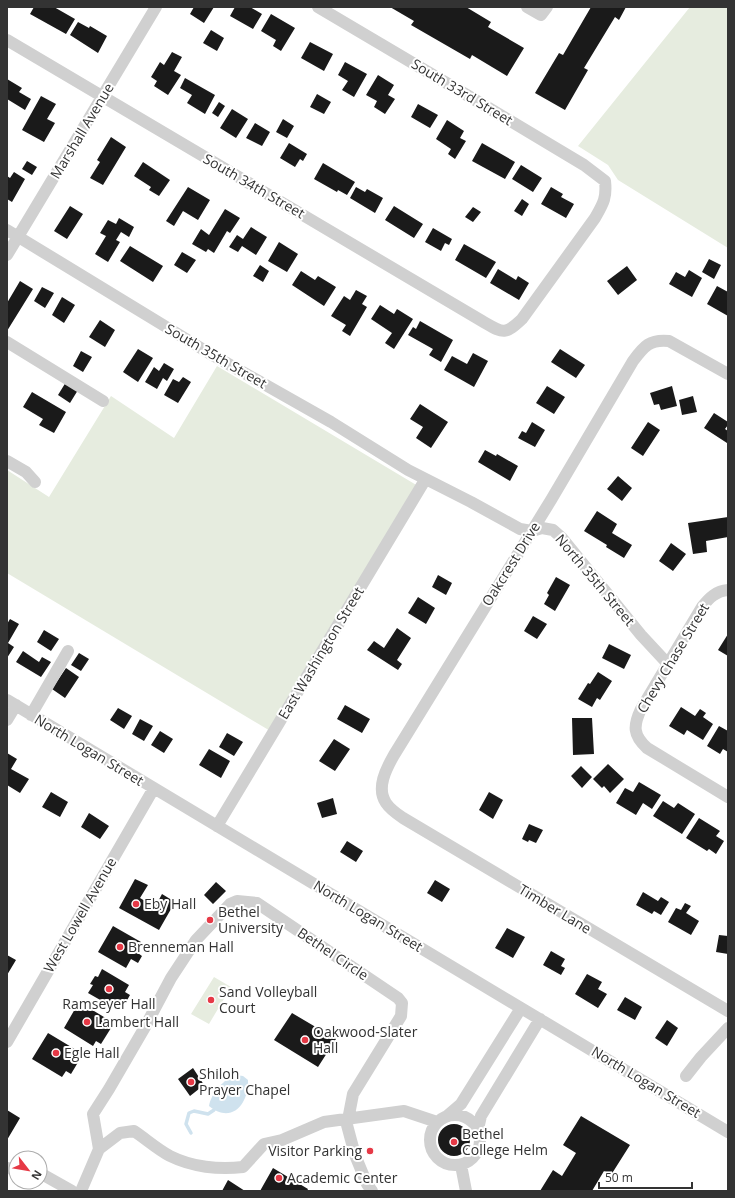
<svg xmlns="http://www.w3.org/2000/svg" width="735" height="1198" viewBox="0 0 735 1198" font-family="'Open Sans',sans-serif">
<rect width="100%" height="100%" fill="#fff"/>
<path fill="#e6ecdf" d="M690,7H728V248L618,180L608,165L578,146Z
M217,366L418,486L272,732L7,573V470L49,497L111,396L174,438Z
M214,977L231,987L209,1024L191,1014Z"/>
<path fill="#cfe2ee" d="M236,1075L243,1076L248,1080C249,1103 232,1125 209,1106C211,1093 224,1079 236,1075Z"/>
<g fill="none" stroke-linecap="round" stroke-linejoin="round">
<path stroke="#cfe2ee" stroke-width="3.5" d="M191,1133L186,1124L189,1113L194,1111L208,1114L214,1110"/>
</g>
<path fill="#1a1a1a" d="M34,7H54L75,19L66,34L30,14Z
M194,7H214L204,23L190,14Z
M235,7H250L262,14L253,29L230,16Z
M390,7H466L491,22L488,27L524,48L507,76L472,55L470,59L411,25L414,21Z
M591,7H626L619,20L615,17L584,68L588,70L565,110L535,93L559,53L563,55Z
M271,14L295,28L281,51L273,46L276,40L261,31Z
M78,22L89,28L90,26L107,36L98,53L70,35Z
M211,30L224,38L217,51L203,43Z
M310,42L333,54L324,71L301,58Z
M172,52L182,57L174,71L181,75L168,95L154,86L157,81L151,77L160,62L164,65Z
M345,62L367,74L354,97L342,90L348,81L338,75Z
M378,75L394,85L388,95L395,99L385,114L374,107L377,101L366,95Z
M185,78L215,95L205,114L187,103L192,95L180,88Z
M7,79L22,88L19,92L31,99L25,110L7,99Z
M317,94L331,102L324,114L310,107Z
M41,96L56,104L47,119L55,123L44,142L22,130Z
M219,102L225,106L218,117L212,113Z
M418,104L438,115L430,128L411,117Z
M232,109L248,119L236,138L220,128Z
M283,119L294,126L287,138L276,132Z
M447,120L464,131L460,138L466,141L455,159L448,154L451,149L436,139Z
M255,123L270,132L262,146L246,138Z
M111,137L126,147L103,185L90,178L100,162L97,160Z
M289,143L307,154L303,161L300,159L295,167L280,158Z
M482,143L515,162L505,179L472,161Z
M27,161L37,167L32,175L22,169Z
M143,162L170,180L159,196L149,190L151,187L134,176Z
M323,163L355,182L347,195L338,190L337,192L314,179Z
M521,165L542,178L533,192L512,179Z
M14,172L25,179L12,202L7,199V176L10,178Z
M188,187L210,200L198,220L183,211L174,226L166,221Z
M356,187L365,192L367,189L383,198L375,213L350,198Z
M551,187L563,194L561,197L574,204L566,218L541,204Z
M522,199L529,204L522,216L514,211Z
M70,206L83,214L67,239L54,231Z
M394,206L423,224L414,238L385,220Z
M473,207L481,212L473,222L465,217Z
M225,209L240,218L230,233L227,231L214,253L208,249L206,252L192,244L201,229L209,235Z
M119,218L134,227L129,237L121,232L116,240L120,242L108,262L95,254L106,236L100,233L108,220L116,224Z
M251,227L267,237L256,255L242,246L238,252L229,247L237,235L243,239Z
M433,228L452,239L449,245L445,243L441,251L425,242Z
M279,242L298,254L287,272L268,261Z
M464,244L496,262L486,278L455,260Z
M130,246L163,266L153,282L120,261Z
M182,252L196,260L187,273L174,265Z
M709,259L721,265L714,279L702,272Z
M260,265L269,271L263,282L253,276Z
M627,266L637,280L618,295L607,281Z
M498,269L516,280L518,276L529,283L519,300L490,283Z
M689,270L702,278L692,297L669,284L676,272L685,277Z
M301,271L315,280L318,276L336,287L324,306L292,285Z
M20,281L33,289L7,331V303Z
M717,286L728,292V316L707,304Z
M42,287L54,293L45,308L34,301Z
M356,290L367,296L362,304L367,307L350,336L342,331L346,325L331,316L344,296L350,300Z
M62,297L75,305L64,323L52,315Z
M380,305L394,314L397,309L413,319L394,349L385,343L392,333L371,319Z
M100,320L115,330L105,347L89,337Z
M420,321L453,340L441,362L429,355L433,349L408,335L413,327L416,329Z
M138,349L153,358L138,382L123,372Z
M560,349L585,365L576,378L551,362Z
M81,351L92,357L83,372L73,366Z
M473,353L488,361L474,387L444,370L452,356L467,364Z
M164,363L174,369L167,381L163,378L157,389L145,382L154,367L159,371Z
M183,377L191,382L178,403L164,395L173,379L179,382Z
M66,382L78,390L70,403L58,395Z
M547,386L565,397L554,414L536,403Z
M672,386L677,406L661,410L659,404L654,405L650,393Z
M32,392L66,412L54,433L39,425L43,419L23,407Z
M693,396L697,412L682,415L679,400Z
M420,404L448,422L431,448L416,438L423,427L410,419Z
M714,413L728,422V425L725,429L728,431V440L727,443L704,428Z
M532,422L545,430L535,447L518,438L522,431L526,433Z
M648,422L660,430L643,456L631,448Z
M485,450L496,456L497,454L518,466L510,481L478,462Z
M618,476L632,488L622,501L607,489Z
M597,511L617,524L612,533L632,545L624,558L606,547L607,545L584,531Z
M728,517V537L706,541L707,552L693,554L688,523Z
M671,543L686,554L673,571L659,561Z
M438,575L452,583L446,595L432,587Z
M556,577L570,585L555,611L544,604L549,595L547,593Z
M418,597L435,608L426,624L408,613Z
M533,616L547,624L537,639L524,631Z
M10,619L19,624L8,643L14,647L7,658V624Z
M397,628L411,638L397,660L402,664L398,670L367,650L374,641L384,648Z
M44,630L59,639L51,651L37,642Z
M728,634V656L718,650Z
M609,644L631,655L624,669L602,658Z
M23,651L39,662L42,657L51,662L41,677L16,662Z
M79,653L89,659L81,671L71,665Z
M66,668L79,677L65,698L52,689Z
M598,672L612,681L600,700L597,698L592,707L578,699L588,683L590,684Z
M345,705L370,719L362,733L337,719Z
M681,707L695,716L700,709L706,713L703,717L713,724L703,740L687,730L684,735L669,726Z
M118,708L132,716L124,729L110,720Z
M572,718H592L594,754L573,755Z
M140,719L153,726L144,741L132,734Z
M719,726L728,731V752L723,749L720,754L707,746Z
M160,731L173,739L164,753L151,745Z
M227,733L243,742L234,756L219,747Z
M334,739L350,749L335,771L319,761Z
M209,749L230,761L221,778L199,765Z
M7,753L17,759L11,769L29,779L20,793L7,785Z
M608,764L624,779L610,793L604,786L602,788L593,779Z
M581,766L592,777L582,788L571,776Z
M639,782L661,795L652,809L643,803L636,815L616,803L625,788L633,792Z
M51,792L68,802L60,817L42,807Z
M489,792L503,800L493,819L479,810Z
M333,798L337,814L322,818L317,803Z
M663,801L674,808L678,803L695,814L682,834L653,816Z
M89,813L109,826L100,839L81,827Z
M699,818L720,831L716,836L724,841L716,854L709,849L707,851L686,838Z
M529,824L543,830L536,843L529,840L528,842L522,839Z
M347,841L363,851L356,862L340,852Z
M135,879L148,885L140,898L155,907L162,894L175,902L159,930L119,908Z
M435,880L450,889L442,902L427,893Z
M216,882L226,891L213,904L204,895Z
M643,892L658,901L661,897L669,902L661,915L654,911L652,914L636,905Z
M685,903L691,906L686,913L699,921L691,935L668,922L676,908L681,910Z
M113,926L141,942L135,951L142,956L138,963L131,959L126,968L98,952Z
M507,928L525,937L513,958L495,948Z
M719,935L728,936V954L716,952Z
M551,951L565,959L561,966L565,968L561,975L543,965Z
M7,955L16,960L7,975Z
M102,969L129,985L125,992L130,995L125,1004L120,1001L116,1009L88,993L93,985L90,984L95,976L98,977Z
M587,974L602,982L598,989L607,994L598,1008L575,994Z
M625,997L642,1007L635,1020L617,1010Z
M79,1002L109,1020L106,1024L111,1028L101,1044L96,1041L93,1046L64,1028Z
M292,1013L336,1039L318,1067L274,1040Z
M667,1020L678,1028L667,1046L655,1038Z
M48,1033L78,1051L75,1056L80,1059L71,1074L66,1071L62,1077L32,1059Z
M193,1068L204,1085L190,1096L178,1079Z
M7,1110L20,1118L7,1140Z
M581,1116L630,1145L611,1175L604,1171L592,1191H540L553,1170L562,1176L576,1153L563,1145Z
M438 1140a16 16 0 1 1 32 0a16 16 0 1 1-32 0Z
M273,1168L308,1189L307,1191H260Z
M228,1180L245,1191H222Z"/>
<g fill="none" stroke-linecap="round" stroke-linejoin="round">
<path stroke="#d0d0d0" stroke-width="12" d="M527,7L541,15L547,7
M7,40L482,321C503,333 504,336 522,319L595,218C603,204 607,198 605,181L584,165L482,104L318,7
M7,230L209,353L331,422L408,470L471,502L520,529L532,531L542,528L553,530L562,538L641,635L667,663
M7,255L156,7
M7,342L103,401
M728,374L669,341C650,339 644,346 633,361L551,500L394,755C386,769 376,788 386,803C390,809 397,814 403,818L728,1011
M7,461L26,472L35,482
M728,590C716,591 709,598 702,607L641,709C633,726 633,735 647,748L728,797
M7,700L728,1132
M31,715L68,651
M7,720L16,705
M217,826L425,480
M7,1042L154,788
M686,1076L701,1057L728,1028
M430 1140a25 25 0 1 1 50 0a25 25 0 1 1-50 0Z
M447,1116L461,1104L521,1008
M478,1129L481,1116L540,1019
M99,1149L93,1114L109,1089L145,1027L171,978L196,940L230,904L237,901L257,903L398,998L402,1003L401,1016L353,1094L347,1125L355,1155L367,1184L372,1191
M461,1165L466,1191
M7,1168L16,1169
M40,1173L72,1191
M81,1191L99,1149L120,1133L134,1131C146,1139 157,1149 170,1156C192,1167 219,1170 243,1167L264,1144L282,1140L324,1122L404,1111L437,1122"/>
</g>
<g fill="#e63946" stroke="#fff" stroke-width="1.5">
<circle cx="136" cy="904" r="4"/>
<circle cx="210" cy="920" r="4"/>
<circle cx="120" cy="947" r="4"/>
<circle cx="109" cy="989" r="4"/>
<circle cx="211" cy="1000" r="4"/>
<circle cx="87" cy="1022" r="4"/>
<circle cx="305" cy="1040" r="4"/>
<circle cx="56" cy="1053" r="4"/>
<circle cx="191" cy="1082" r="4"/>
<circle cx="454" cy="1142" r="4"/>
<circle cx="370" cy="1151" r="4"/>
<circle cx="279" cy="1178" r="4"/>
</g>
<g text-anchor="middle" stroke-width="4" stroke-linejoin="round" paint-order="stroke">
<g font-size="14" fill="#333" stroke="#fff">
<text transform="translate(462 92) rotate(31)" y="5">South 33rd Street</text>
<text transform="translate(82 131) rotate(-59)" y="5">Marshall Avenue</text>
<text transform="translate(254 186) rotate(30)" y="5">South 34th Street</text>
<text transform="translate(216 356) rotate(30)" y="5">South 35th Street</text>
<text transform="translate(511 564) rotate(-58)" y="5">Oakcrest Drive</text>
<text transform="translate(595 580) rotate(50)" y="5">North 35th Street</text>
<text transform="translate(321 653) rotate(-59)" y="5">East Washington Street</text>
<text transform="translate(673 658) rotate(-59)" y="5">Chevy Chase Street</text>
<text transform="translate(89 750) rotate(31)" y="5">North Logan Street</text>
<text transform="translate(555 909) rotate(31)" y="5">Timber Lane</text>
<text transform="translate(80 915) rotate(-60)" y="5">West Lowell Avenue</text>
<text transform="translate(368 916) rotate(31)" y="5">North Logan Street</text>
<text transform="translate(333 954) rotate(34)" y="5">Bethel Circle</text>
<text transform="translate(646 1082) rotate(31)" y="5">North Logan Street</text>
</g>
<g font-size="14" fill="#333" stroke="#fff" text-anchor="start">
<text x="144" y="909">Eby Hall</text>
<text x="218" y="917">Bethel<tspan x="218" dy="16">University</tspan></text>
<text x="128" y="952">Brenneman Hall</text>
<text x="219" y="997">Sand Volleyball<tspan x="219" dy="16">Court</tspan></text>
<text x="109" y="1009" text-anchor="middle">Ramseyer Hall</text>
<text x="95" y="1027">Lambert Hall</text>
<text x="313" y="1037">Oakwood-Slater<tspan x="313" dy="16">Hall</tspan></text>
<text x="64" y="1058">Egle Hall</text>
<text x="199" y="1079">Shiloh<tspan x="199" dy="16">Prayer Chapel</tspan></text>
<text x="462" y="1139">Bethel<tspan x="462" dy="16">College Helm</tspan></text>
<text x="362" y="1156" text-anchor="end">Visitor Parking</text>
<text x="287" y="1183">Academic Center</text>
</g>
</g>
<rect width="735" height="1198" fill="none" stroke="#333333" stroke-width="16"/>
<g transform="translate(28 1170) rotate(121)"><circle r="19" fill="#ffffff" stroke="#adadad"/>
<path d="M0-3L7 15L0 10L-7 15Z" fill="#e63946"/>
<text y="-6" font-size="11" font-weight="bold" text-anchor="middle" fill="#333333">N</text>
</g>
<path d="M599 1182v6h93v-6" fill="none" stroke="#333333" stroke-width="2"/>
<text x="605" y="1182" font-size="12" fill="#333333" stroke="#ffffff" stroke-width="3" paint-order="stroke">50 m</text>
</svg>
